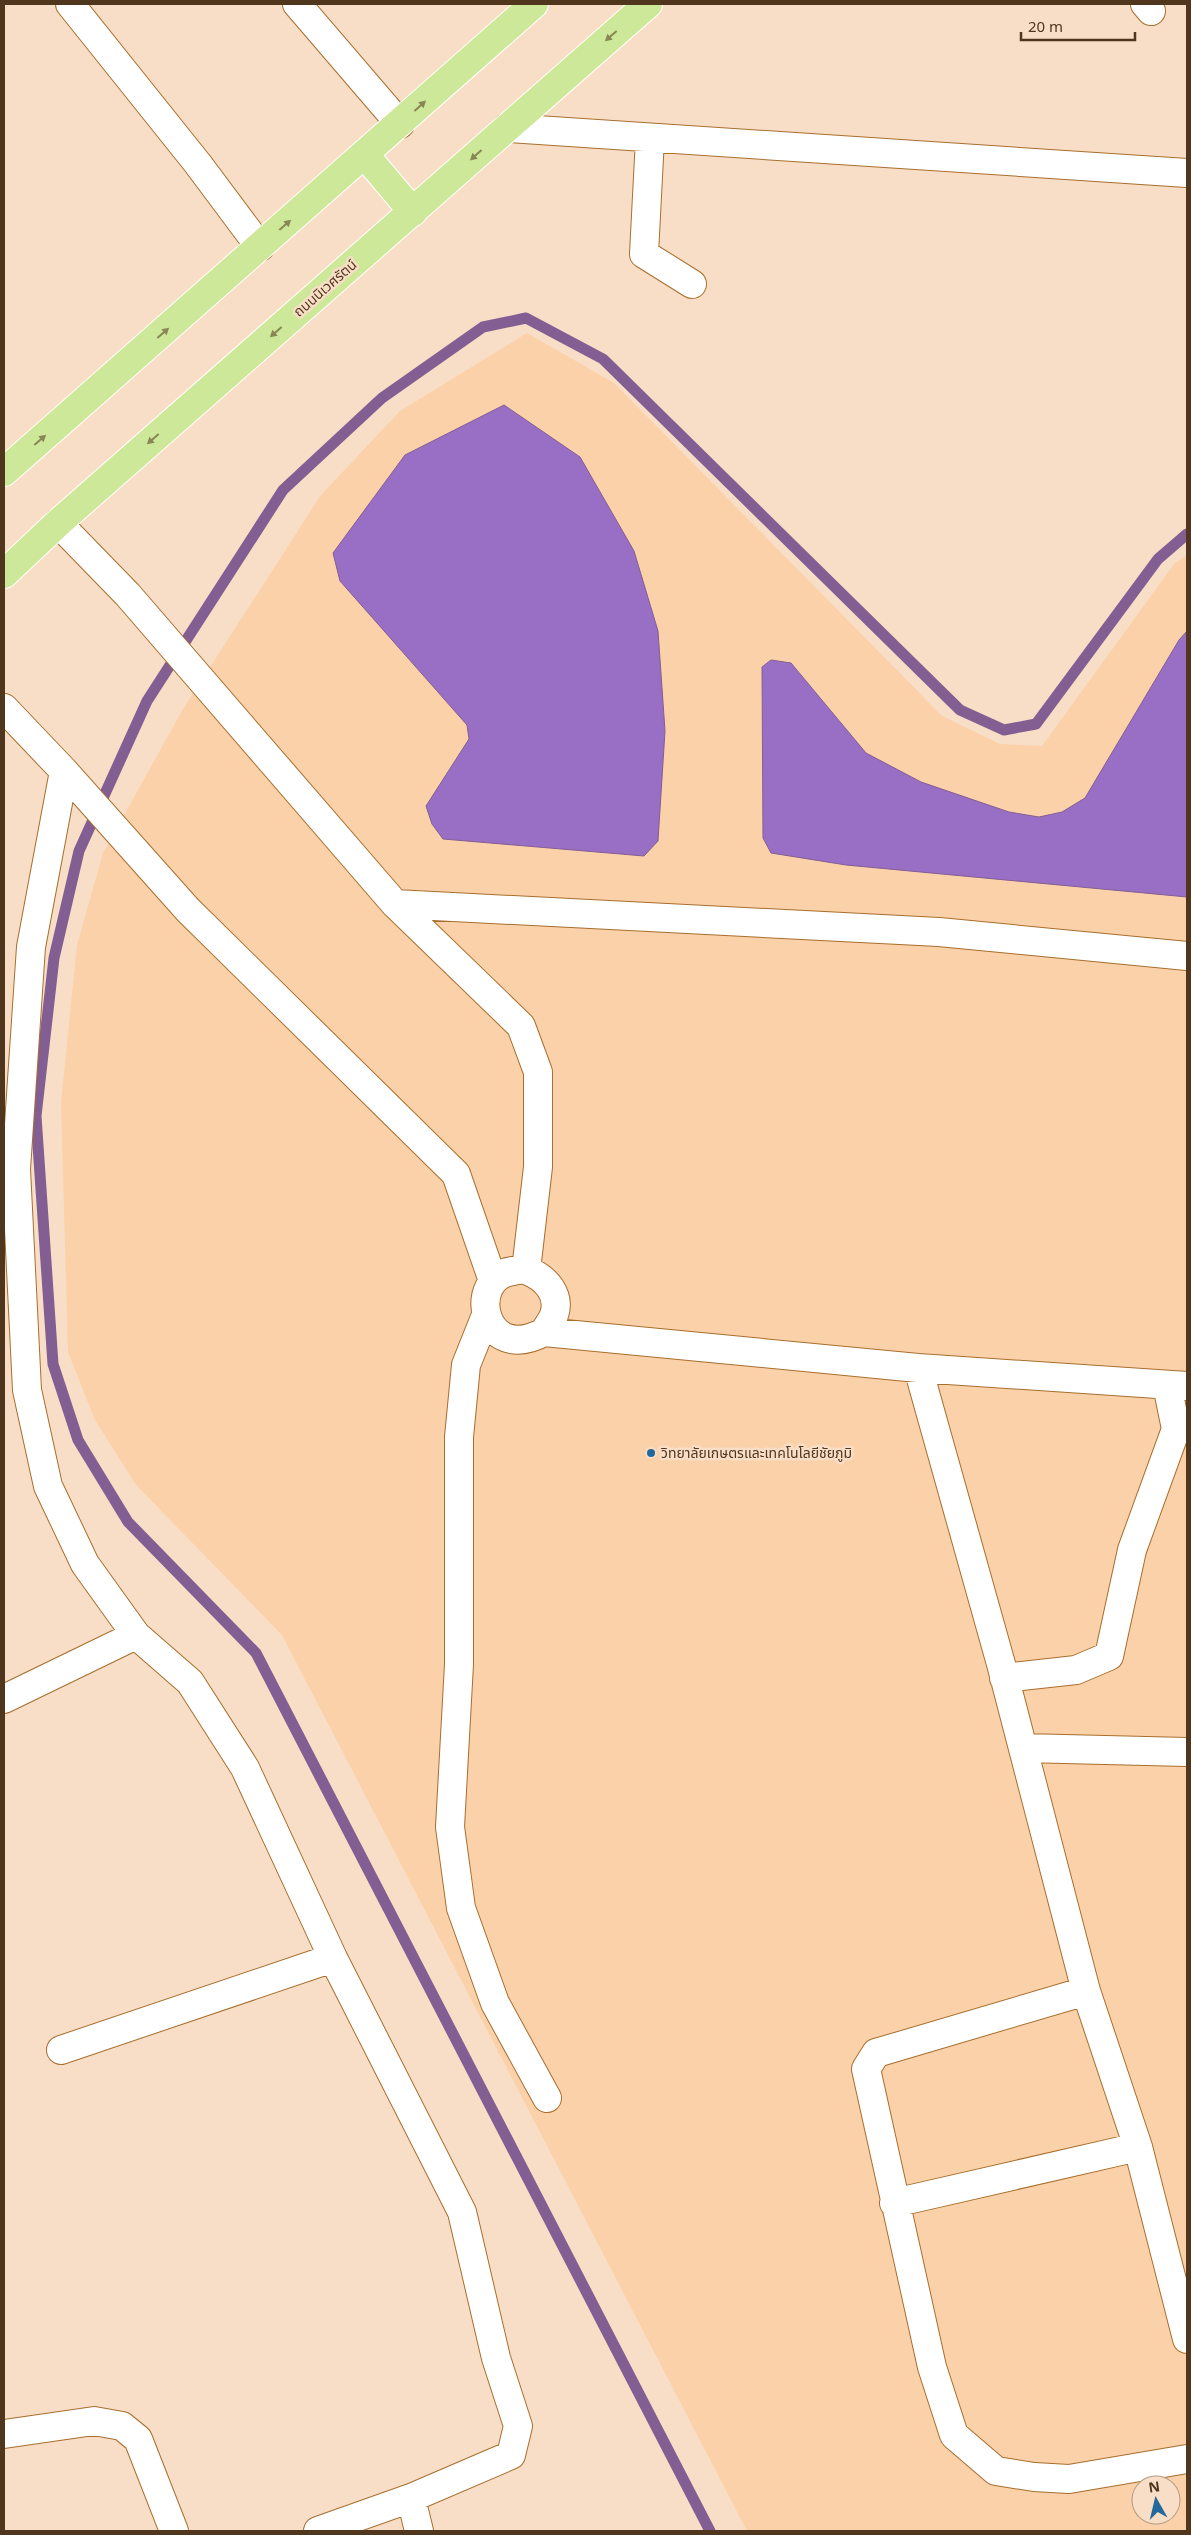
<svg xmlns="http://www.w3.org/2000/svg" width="1191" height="2535" viewBox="0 0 1191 2535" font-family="'Noto Sans','Noto Sans Thai',sans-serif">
<rect width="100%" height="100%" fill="#f8dec6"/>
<path fill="#fbd1a9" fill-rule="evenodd" d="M527,333L614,383L942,716L1000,744L1042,746L1174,564L1187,555V2531H747L282,1635L136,1485L95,1420L68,1352L61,1102L77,945L103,853L183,709L321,495L400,411ZM1141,2485H1171V2515H1141Z"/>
<path fill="#996fc5" stroke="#835e92" d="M504,405L580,457L634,551L658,631L665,731L658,841L644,856L443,839L432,824L426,806L469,739L467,725L340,581L333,553L405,455Z
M1187,631V897L846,865L771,853L763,838L762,667L771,660L791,663L866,753L921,782L1009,812L1039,817L1062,812L1085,798L1179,640Z"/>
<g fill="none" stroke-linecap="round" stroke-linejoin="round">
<path stroke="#835e92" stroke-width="11" d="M710,2531L256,1653L128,1522L78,1440L53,1364L36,1116L54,958L79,851L147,701L283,490L382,398L483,327L526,318L603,359L960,710L1004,730L1036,724L1158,559L1187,534"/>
<defs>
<path id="minor" d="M70,4L198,164L260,247
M297,4L400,124
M1145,4L1151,11
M507,128L1187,173
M650,138L644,254L692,284
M58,523L128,595L395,904L521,1026L538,1072V1167L526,1270
M4,708L64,771L188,910L456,1174L493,1281
M64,771L31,947L16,1169L27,1390L48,1486L85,1564L136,1635L190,1682L245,1768L333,1958L462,2212L496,2358L518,2426L511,2455L411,2498L318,2531
M395,904L939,932L1187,956
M486,1315L466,1365L459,1437V1664L450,1827L461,1908L495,2003L547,2098
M544,1332C547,1327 552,1321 554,1315C561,1295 546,1278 528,1271C524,1269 518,1270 513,1271C466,1276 481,1366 544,1332L918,1368L1187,1386
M918,1368L1001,1664L1086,1991L1138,2147L1187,2339
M1004,1678L1076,1670L1109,1656L1132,1550L1176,1429L1167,1385
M4,1699L136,1635
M1023,1748L1187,1752
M1086,1991L876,2053L866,2069L932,2367L954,2435L996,2471L1034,2477L1069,2479L1187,2459
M61,2050L333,1958
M894,2203L1138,2147
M4,2434L94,2421L122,2426L138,2439L174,2531
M411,2498L419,2531"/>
<path id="major" d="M365,155L413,212
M4,472L534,4
M4,574L58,523L648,4"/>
</defs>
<use href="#minor" stroke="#a86e2d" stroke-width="30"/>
<use href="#major" stroke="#fff" stroke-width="30"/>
<use href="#minor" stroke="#fff" stroke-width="28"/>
<use href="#major" stroke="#cde898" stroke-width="28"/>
</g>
<defs><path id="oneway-solid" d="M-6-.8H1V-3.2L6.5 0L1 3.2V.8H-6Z" transform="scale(1.25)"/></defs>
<g fill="#888654">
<use href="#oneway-solid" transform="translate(611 36) rotate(139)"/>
<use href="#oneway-solid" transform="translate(420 106) rotate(-42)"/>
<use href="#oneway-solid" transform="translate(476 155) rotate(138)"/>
<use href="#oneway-solid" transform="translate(285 225) rotate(-41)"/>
<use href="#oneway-solid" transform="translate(276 332) rotate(139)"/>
<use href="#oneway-solid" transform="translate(163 333) rotate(-41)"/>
<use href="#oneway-solid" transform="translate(153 439) rotate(139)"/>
<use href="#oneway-solid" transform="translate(40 440) rotate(-41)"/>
</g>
<circle fill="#22689c" stroke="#f8dec6" stroke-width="2" cx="651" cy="1453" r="5"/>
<g text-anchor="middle" stroke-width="5" stroke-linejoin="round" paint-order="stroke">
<g font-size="14" fill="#4f361c" stroke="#f8dec6">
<text transform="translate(325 288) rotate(-41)" y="5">ถนนนิเวศรัตน์</text>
</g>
<g font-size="14" fill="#4f361c" stroke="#f8dec6" text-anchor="start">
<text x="661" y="1458">วิทยาลัยเกษตรและเทคโนโลยีชัยภูมิ</text>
</g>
</g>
<rect width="1191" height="2535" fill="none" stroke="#4f361c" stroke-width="10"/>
<g transform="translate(1156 2500) rotate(352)"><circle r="24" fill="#f8dec6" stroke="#b49b82"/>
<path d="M0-4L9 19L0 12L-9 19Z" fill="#22689c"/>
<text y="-8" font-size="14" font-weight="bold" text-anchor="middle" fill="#4f361c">N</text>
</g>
<path d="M1021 32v8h114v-8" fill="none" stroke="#4f361c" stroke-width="2.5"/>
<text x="1028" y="32" font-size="15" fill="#4f361c" stroke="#f8dec6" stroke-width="4" paint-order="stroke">20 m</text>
</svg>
